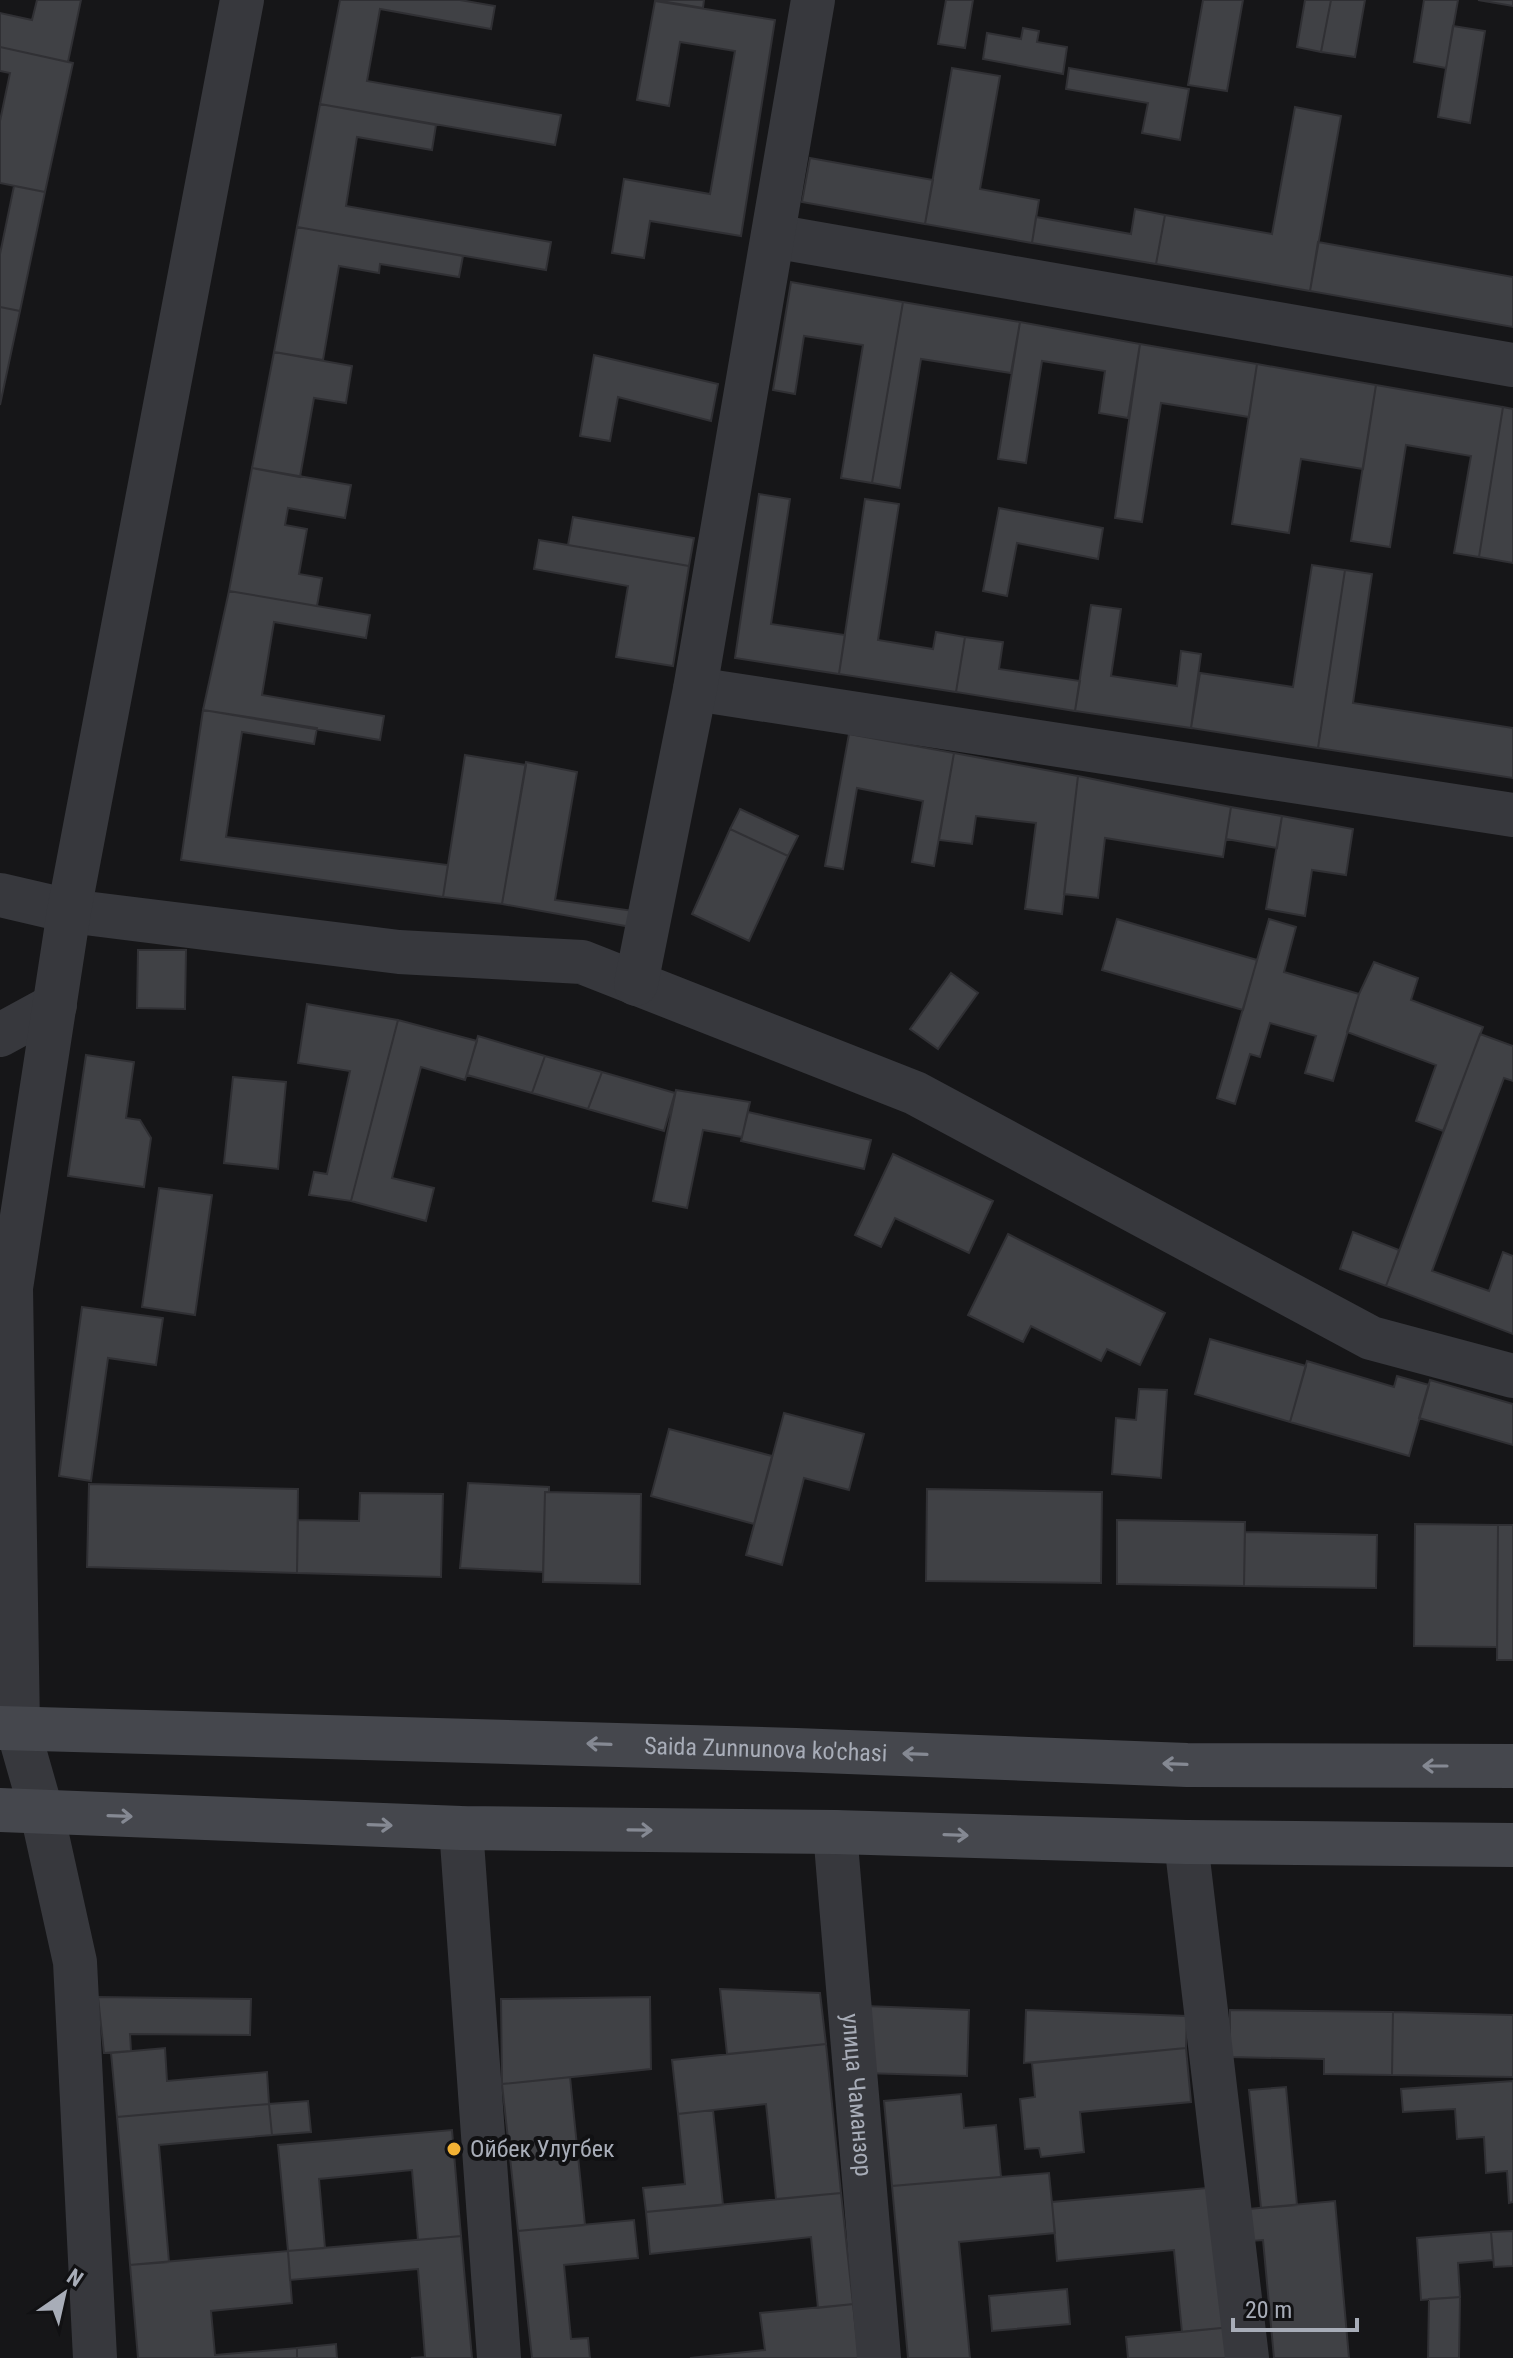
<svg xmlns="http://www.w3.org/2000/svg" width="1513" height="2358" viewBox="0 0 1513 2358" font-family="'Roboto Condensed',sans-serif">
<rect width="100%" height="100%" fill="#161618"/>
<path fill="#404145" stroke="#303034" stroke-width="2" d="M37,0H81L68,62L0,47V13L32,20Z
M340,0H460L495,6L491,29L380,9L367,81L561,115L555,145L320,104Z
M655,0H704L703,8Z
M946,0H973L965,48L938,44Z
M1203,0H1243L1227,91L1188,85Z
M1305,0H1331L1321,52L1297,47Z
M1331,0H1365L1355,57L1321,52Z
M1424,0H1458L1446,68L1414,62Z
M1478,0H1513V6Z
M655,1L775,20L741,236L650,221L644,258L612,253L624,179L710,194L735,51L680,42L669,106L637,100Z
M1453,26L1485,31L1470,123L1438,117Z
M1023,28L1039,31L1037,42L1067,47L1063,74L983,59L987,33L1021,39Z
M0,47L73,63L45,192L0,183V121L10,73L0,71Z
M952,68L1000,76L980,189L1039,200L1032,243L925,224Z
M1069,68L1189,89L1180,140L1142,133L1148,103L1066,89Z
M320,104L436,125L432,150L357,137L346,206L551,242L546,270L297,227Z
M1295,107L1341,116L1310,291L1156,264L1165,215L1272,234Z
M810,158L933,180L925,224L802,202Z
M14,186L45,192L20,311L0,307V254Z
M1135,209L1165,215L1156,264L1032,243L1036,217L1131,234Z
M297,227L463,256L459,277L380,264L379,273L339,266L323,360L274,352Z
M1318,242L1513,277V327L1310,291Z
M791,282L903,302L872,483L841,478L863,345L804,336L795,394L773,390Z
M903,302L1020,322L1011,373L921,359L900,488L872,483Z
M0,307L20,311L0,405Z
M1020,322L1140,344L1128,418L1099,413L1105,371L1042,361L1026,463L998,459Z
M1140,344L1257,364L1249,417L1161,403L1142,522L1115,518Z
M274,352L352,366L346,403L314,398L300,477L252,468Z
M594,355L718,384L711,421L618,397L610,441L580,436Z
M1257,364L1376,385L1363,469L1301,459L1289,533L1232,524Z
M1376,385L1503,407L1479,557L1454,553L1471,456L1406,445L1390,547L1351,541Z
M1503,407L1513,409V563L1479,557Z
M252,468L351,485L345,518L288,508L285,525L307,529L299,574L322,578L317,606L229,591Z
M759,494L790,499L771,624L845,635L839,674L735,658Z
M865,499L899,504L878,640L933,649L936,632L965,637L956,692L839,674Z
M999,508L1103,528L1098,559L1017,543L1007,596L983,591Z
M573,517L694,538L689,566L568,545Z
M539,540L689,566L673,666L616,657L628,586L534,569Z
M1312,565L1345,570L1318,748L1191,728L1200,673L1293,687Z
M1345,570L1372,574L1353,703L1513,728V778L1318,748Z
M229,591L370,615L366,638L274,622L262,695L384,716L380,740L203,710Z
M1091,605L1121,609L1111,676L1177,686L1181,651L1201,654L1191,728L1075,711Z
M965,637L1003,642L999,669L1080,681L1075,711L956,692Z
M203,710L317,728L314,744L242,732L226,837L448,865L443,897L181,860Z
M849,734L954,753L934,866L912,862L923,801L857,788L843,869L825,866Z
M954,753L1078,776L1062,914L1025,909L1036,823L976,816L972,844L939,840Z
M465,755L526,765L502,904L443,897Z
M526,762L577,772L555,900L634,911L631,927L502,904Z
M1078,776L1231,807L1223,857L1105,838L1098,898L1064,894Z
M1231,807L1282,816L1277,848L1226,839Z
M740,809L798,836L788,856L730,829Z
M1282,816L1353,829L1346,875L1312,870L1305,916L1266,909Z
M730,829L788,856L749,941L692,914Z
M1117,919L1257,960L1243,1010L1102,970Z
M1269,919L1296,927L1284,972L1359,994L1333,1081L1305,1073L1316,1036L1270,1023L1260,1057L1250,1054L1235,1104L1217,1098Z
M138,950H186L185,1009L137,1008Z
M1374,962L1418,978L1411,1000L1483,1027L1443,1131L1416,1121L1436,1065L1347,1032L1359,994Z
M951,973L978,993L938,1049L910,1029Z
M307,1004L398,1020L351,1201L309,1195L314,1172L327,1174L350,1071L298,1063Z
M398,1020L477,1041L465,1080L421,1067L392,1178L434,1188L426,1221L351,1201Z
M1480,1034L1513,1046V1081L1504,1078L1432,1271L1489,1291L1503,1252L1513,1256V1334L1386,1286Z
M478,1036L545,1056L532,1093L467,1075Z
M86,1055L134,1062L126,1118L140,1120L151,1138L144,1187L68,1176Z
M545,1056L602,1072L588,1109L532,1093Z
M602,1072L675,1093L664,1131L588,1109Z
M233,1077L286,1082L278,1169L224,1163Z
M676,1090L750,1102L742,1137L703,1130L687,1208L653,1201Z
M748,1112L871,1140L864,1169L741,1141Z
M893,1154L993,1201L969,1253L895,1218L881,1247L855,1235Z
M159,1188L212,1195L195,1315L142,1307Z
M1353,1232L1399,1250L1386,1286L1340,1269Z
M1008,1234L1165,1313L1140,1365L1107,1349L1101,1361L1031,1326L1023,1342L968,1315Z
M82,1307L163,1318L156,1365L108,1358L91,1481L59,1476Z
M1210,1339L1306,1366L1290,1422L1195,1394Z
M1307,1361L1394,1387L1397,1376L1429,1385L1409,1456L1290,1422Z
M1430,1380L1513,1404V1445L1419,1418Z
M1139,1389L1167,1390L1161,1478L1112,1474L1116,1418L1136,1420Z
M784,1413L864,1434L849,1490L804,1478L782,1565L746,1555Z
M669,1429L772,1456L754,1524L651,1496Z
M468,1483L549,1487V1492H545L543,1572L460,1568Z
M89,1484L298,1489L297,1573L87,1567Z
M927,1489L1102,1492L1101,1583L926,1581Z
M545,1492L641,1494L640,1584L543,1582Z
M360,1493L443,1494L441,1577L297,1573L298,1520L359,1521Z
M1117,1520L1245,1522L1244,1586L1117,1584Z
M1415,1524L1498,1525L1497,1647L1414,1646Z
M1498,1525H1513V1660H1497Z
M1245,1532L1377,1535L1376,1588L1244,1586Z
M720,1989L820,1993L826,2044L727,2054Z
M98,1997L251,1999L250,2035L130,2034L131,2051L104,2053Z
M650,1997L651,2069L502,2084L501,1999Z
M865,2006L969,2010L967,2076L862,2073Z
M1026,2010L1187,2016L1186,2048L1024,2063Z
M1230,2010L1393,2012L1392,2075L1324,2074V2059L1230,2057Z
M1393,2012L1513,2015V2077L1392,2075Z
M826,2044L841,2193L776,2199L766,2104L678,2114L672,2060Z
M165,2048L167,2081L267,2072L269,2104L117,2117L111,2053Z
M1186,2048L1191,2102L1080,2112L1084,2152L1041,2157L1039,2148L1025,2149L1020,2099L1035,2097L1032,2063Z
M570,2077L585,2225L518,2231L502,2084Z
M1513,2081V2202L1509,2203L1507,2171L1486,2173L1484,2137L1457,2139L1455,2109L1403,2112L1401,2089Z
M1286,2087L1297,2205L1261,2208L1249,2090Z
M961,2094L964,2128L996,2125L1001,2177L892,2186L884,2101Z
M308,2101L311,2132L272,2135L269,2104Z
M269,2104L272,2135L159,2145L169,2262L130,2265L117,2117Z
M713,2110L723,2205L646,2212L643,2188L685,2184L678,2114Z
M452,2130L461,2236L418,2240L412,2170L319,2179L325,2248L288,2251L278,2145Z
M1049,2173L1055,2233L959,2242L970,2358H908L892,2186Z
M1218,2187L1231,2327L1182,2332L1174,2250L1057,2261L1052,2202Z
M841,2193L853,2304L818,2308L811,2237L650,2254L646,2212Z
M1335,2201L1349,2358H1274L1263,2240L1251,2241L1249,2209Z
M634,2220L638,2258L564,2265L571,2339L588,2338L590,2358H532L518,2231Z
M1513,2231V2266L1494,2267L1491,2232Z
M1491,2232L1493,2260L1458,2263L1460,2297L1421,2300L1417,2238Z
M461,2236L472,2358H411L425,2357L418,2269L290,2280L288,2251Z
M288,2251L292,2303L211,2311L215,2355L297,2348V2358H138L130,2265Z
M1067,2289L1070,2324L992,2331L989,2296Z
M1460,2297L1459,2358H1428L1429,2299Z
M853,2304L859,2358H690L765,2350L760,2313Z
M1231,2327L1234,2358H1128L1126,2337Z
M336,2344L337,2358H297V2348Z"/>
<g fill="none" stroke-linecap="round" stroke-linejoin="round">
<g stroke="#37383d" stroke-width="44">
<path d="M773,236L1513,365"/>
<path d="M695,689L1513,815"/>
<path d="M0,895L69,911L399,952L582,962L915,1093L1371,1338L1513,1376"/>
<path d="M636,984L695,689L813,0"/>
<path d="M0,1035L55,1005"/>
<path d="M42,1813L75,1962L95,2358"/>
<path d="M461,1828L499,2358"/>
<path id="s1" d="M835,1832L879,2358"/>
<path d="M1186,1842L1247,2358"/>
</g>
<path stroke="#37383d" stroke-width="44" d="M42,1813L18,1729L11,1288L69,911L242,0"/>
<g stroke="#45474d" stroke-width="44">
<path id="s2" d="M0,1728L796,1750L1187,1765L1513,1766"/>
<path d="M0,1810L461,1828L835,1832L1186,1842L1513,1845"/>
</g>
</g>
<defs><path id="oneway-shaft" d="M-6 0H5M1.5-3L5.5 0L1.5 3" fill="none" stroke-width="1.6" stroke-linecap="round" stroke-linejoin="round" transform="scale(2)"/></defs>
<g stroke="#858993">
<use href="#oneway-shaft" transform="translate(599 1744) rotate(-178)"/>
<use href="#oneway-shaft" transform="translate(915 1754) rotate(-178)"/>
<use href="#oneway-shaft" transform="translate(1175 1764) rotate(-178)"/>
<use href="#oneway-shaft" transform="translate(1435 1766) rotate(-180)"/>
<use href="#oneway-shaft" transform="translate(120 1816) rotate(2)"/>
<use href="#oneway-shaft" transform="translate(380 1825) rotate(2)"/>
<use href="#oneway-shaft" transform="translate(640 1830) rotate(1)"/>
<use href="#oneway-shaft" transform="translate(956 1835) rotate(2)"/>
</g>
<circle fill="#f2b134" stroke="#111113" stroke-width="3" cx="454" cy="2149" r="8"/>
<g text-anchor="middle" stroke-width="8" stroke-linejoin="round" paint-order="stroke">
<g font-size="24" fill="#a8adb8" stroke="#111113">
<text dy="8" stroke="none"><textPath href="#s2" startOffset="766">Saida Zunnunova ko'chasi</textPath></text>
<text dy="8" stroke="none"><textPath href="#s1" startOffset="264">улица Чаманзор</textPath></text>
</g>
<g font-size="24" fill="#a8adb8" stroke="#111113" text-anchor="start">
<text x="470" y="2157">Ойбек Улугбек</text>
</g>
</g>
<g transform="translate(64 2294) rotate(34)" stroke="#111113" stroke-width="6" paint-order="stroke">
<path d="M0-6L14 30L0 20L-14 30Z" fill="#a8adb8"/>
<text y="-12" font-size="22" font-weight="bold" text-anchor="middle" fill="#a8adb8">N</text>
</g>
<path d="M1233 2318v12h124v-12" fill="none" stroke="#a8adb8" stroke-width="4"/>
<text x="1245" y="2318" font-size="24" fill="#a8adb8" stroke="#111113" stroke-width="6" paint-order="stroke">20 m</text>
</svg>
